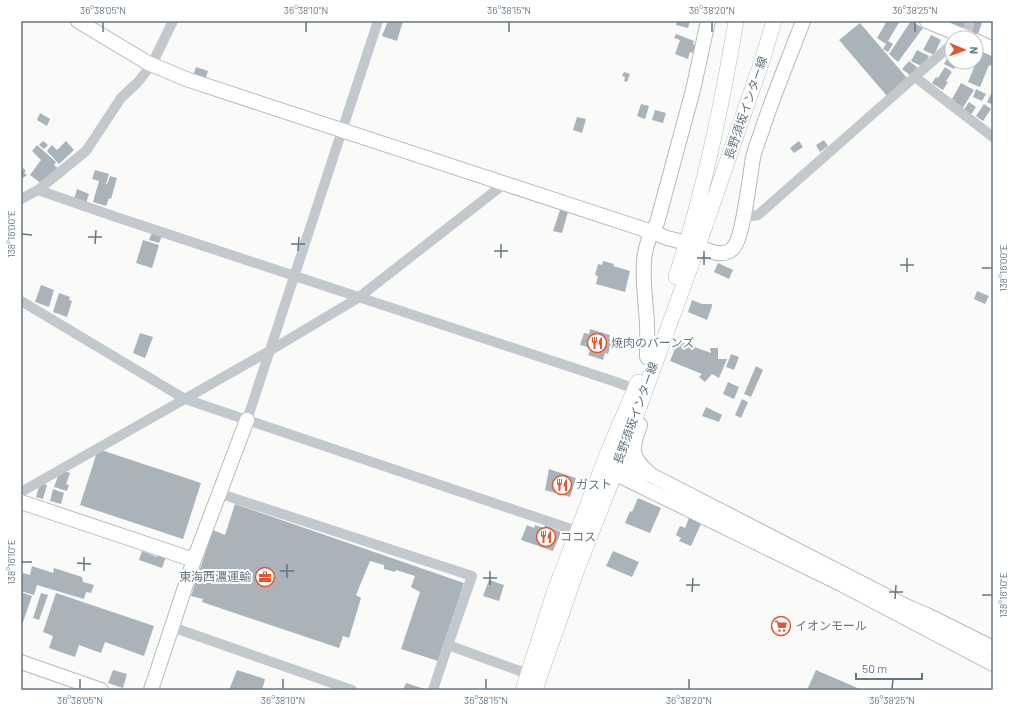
<svg xmlns="http://www.w3.org/2000/svg" width="1014" height="711" viewBox="0 0 1014 711" font-family="Barlow,'Noto Sans JP',sans-serif">
<rect width="100%" height="100%" fill="#fafaf8"/>
<path fill="#aab3b9" d="M388,21H403L397,41L382,36Z
M677,21H690L688,28L676,25Z
M887,21H900L888,41L893,44L888,52L883,49L886,44L877,38Z
M911,21L923,28L898,62L889,54Z
M952,21H968L966,29L952,24Z
M974,21L982,23L978,34L970,31Z
M860,23L907,78L887,96L839,40Z
M676,34L694,41L693,44L696,45L693,53L690,52L688,59L675,54L680,40L674,38Z
M931,35L941,40L934,55L923,50Z
M976,49L993,56L991,66L989,65L980,87L968,82L977,60Z
M917,50L929,56L923,67L911,61Z
M951,52L952,62H958L954,69L944,64Z
M909,61L918,68L911,76L902,69Z
M196,67L208,71L205,80L193,76Z
M945,67L952,72L946,81L948,82L943,90L932,83L936,77L938,78Z
M624,72L630,74L627,82L624,81L625,77L622,76Z
M961,83L974,90L962,109L953,104L955,101L952,99Z
M976,89L986,94L982,101L973,97Z
M993,90V105L987,102Z
M969,102L976,107L970,116L963,111Z
M641,104L649,106L645,119L637,116Z
M984,104L991,109L983,121L976,116Z
M655,110L666,113L663,123L652,120Z
M40,113L50,119L47,126L37,120Z
M577,117L586,119L582,133L573,130Z
M824,140L828,146L820,152L816,145Z
M43,141L48,145L44,149L39,145Z
M66,141L74,150L59,164L47,151L52,145L57,150Z
M799,141L803,147L794,153L790,148Z
M37,145L56,162L54,165L59,169L53,176L50,174L42,184L30,175L41,160L32,151Z
M21,166L26,171L24,173L27,175L23,178L21,176Z
M95,170L109,174L106,184H107L110,176L117,178L111,199L109,198L106,206L93,202L99,181L92,179Z
M77,189L89,194L86,203L74,199Z
M560,210L568,212L562,233L553,231Z
M152,233L162,236L159,243L149,240Z
M143,240L159,245L152,268L136,263Z
M603,261L614,264L613,266L630,271L625,292L596,284L598,276L595,275L598,264L602,265Z
M718,263L733,270L729,279L714,272Z
M41,285L54,290L49,307L35,302Z
M977,291L989,296L985,304L974,299Z
M59,293L70,297L69,300L72,301L67,317L53,312Z
M692,300L702,304H712V306L707,320L688,312Z
M590,329L610,335L609,339L612,340L608,354L605,353L603,360L588,355L591,348L580,345L584,333L589,334Z
M140,333L153,337L145,358L133,353Z
M678,341L711,353L710,348H718V359H727L719,378L712,374L705,382L699,377L702,374L670,361Z
M731,354L739,357L734,370L726,367Z
M756,366L763,370L751,397L744,394Z
M728,382L739,387L734,399L723,394Z
M742,399L748,402L741,418L735,415Z
M706,407L722,415L719,422L702,416Z
M98,449L201,483L183,539L80,505Z
M549,469L576,478L570,497L545,490Z
M64,471L70,473L66,484L69,485L67,491L54,487L58,476Z
M40,483L47,485L43,499L36,497Z
M53,489L64,493L61,504L50,501Z
M638,498L661,508L650,533L625,523L630,511L632,512Z
M235,504L464,583L438,661L401,649L420,592L411,587L415,576L396,570L395,572L384,569V565L370,561L356,595L361,598L349,638L343,636L339,648L202,602L203,599L191,596L213,530L225,535Z
M689,518L701,524L691,546L679,541L681,538L676,535L680,526L685,528Z
M527,525L534,528L535,525L544,528L545,525L561,532L553,551L521,540Z
M142,551L157,557L158,554L166,557L162,568L139,560Z
M613,551L639,562L632,577L606,566Z
M32,566L53,573L54,568L82,577L83,582L94,585L91,593L86,592L84,599L37,585L34,595L21,591V578L23,573L30,575Z
M489,580L504,585L499,601L483,596Z
M21,592L32,596L21,628Z
M41,593L48,595L39,620L33,618Z
M56,593L154,626L144,656L105,642L101,653L79,645L75,657L49,648L53,636L43,632Z
M113,670L127,674L123,688L108,683Z
M237,670L265,679L262,690H229Z
M816,670L862,690H807Z
M406,683L428,690H403Z"/>
<g fill="none" stroke-linecap="round" stroke-linejoin="round">
<defs>
<path id="secondary" d="M78,21L148,63L186,79L652,232L667,238L687,243
M927,21L968,38
M976,41L993,49
M698,246C708,251 724,259 734,247C743,237 750,175 753,158C755,148 760,137 763,127C775,91 790,56 803,21
M647,357C647,342 648,326 646,311C644,279 638,252 657,223L693,90L708,21
M640,425C632,447 629,456 648,472
M607,461L619,462L653,476L908,607L927,615L993,648
M607,465L614,473L841,584L993,664
M21,502L194,560
M21,662L101,690
M151,690L194,560L247,420"/>
<path id="primary" d="M676,277C704,192 721,109 736,21
M523,690L554,593L608,452L638,382
M535,690L576,572L619,462L698,246L762,61L774,21"/>
</defs>
<use href="#secondary" stroke="#b3babf" stroke-width="16"/>
<use href="#primary" stroke="#b5babe" stroke-width="16"/>
<path stroke="#c3c8cc" stroke-width="10" d="M966,37L970,21
M915,77L993,137
M38,190L113,216L616,382L635,389
M21,199L38,190L86,151L121,98L138,82L152,64L173,21
M744,215L751,216L758,215L952,44
M21,301L185,399L577,531
M247,420L378,21
M21,492L271,350L358,298L504,184
M218,493L472,576L448,645
M172,627L352,690
M433,690L448,645L528,674"/>
<use href="#secondary" stroke="#fff" stroke-width="14"/>
<use href="#primary" stroke="#fff" stroke-width="15"/>
</g>
<path fill="none" stroke="#657683" stroke-width="1.5" d="M103,32V22M306,32V22M509,32V22M712,32V22M915,32V22M22,234L32,235M88,237H102M95,244L96,230M291,244H305M298,251L299,237M494,251H508M501,258V244M697,258H711M704,265V251M900,265H914M982,268H992M907,272V258M22,562H32M77,563L91,564M84,571V557M280,571H294M287,578V564M483,578H497M490,585V571M686,585H700M692,592L693,578M889,592H903M982,595H992M895,599L896,585M80,689V679M283,689V679M486,689V679M689,689V679M892,689L893,679"/>
<defs>
<symbol id="restaurant-ring" viewBox="-11 -11 22 22"><circle r="9.5" fill="#fff" stroke="#e4572e" stroke-width="1.5"/><path d="M-5-6h1v4h1v-4h1v4h1v-4h1v5L-1.5 .5V6h-2V.5L-5-1ZM5-6V6H3V1.5H1.5Q1.5-4 5-6Z" fill="#e4572e"/></symbol>
<symbol id="office-ring" viewBox="-11 -11 22 22"><circle r="9.5" fill="#fff" stroke="#e4572e" stroke-width="1.5"/><path d="M-6-3h4V-5.5h4V-3h4V5H-6ZM-1-4.5V-3h2v-1.5ZM-6 0V1H6V0Z" fill="#e4572e"/></symbol>
<symbol id="supermarket-ring" viewBox="-11 -11 22 22"><circle r="9.5" fill="#fff" stroke="#e4572e" stroke-width="1.5"/><path d="M-6-5.5h2.5l.6 2H6L4.5 2H-2.5L-4.4-4H-6ZM-1.5 3.2a1.3 1.3 0 1 0 .1 0ZM3 3.2a1.3 1.3 0 1 0 .1 0Z" fill="#e4572e"/></symbol>
</defs>
<g fill-rule="evenodd">
<use href="#restaurant-ring" x="586" y="332" width="22" height="22"/>
<use href="#restaurant-ring" x="551" y="474" width="22" height="22"/>
<use href="#restaurant-ring" x="535" y="526" width="22" height="22"/>
<use href="#office-ring" x="254" y="566" width="22" height="22"/>
<use href="#supermarket-ring" x="770" y="615" width="22" height="22"/>
</g>
<g text-anchor="middle" stroke-width="4" stroke-linejoin="round" paint-order="stroke">
<g font-size="12" fill="#657683" stroke="#fff">
<text transform="translate(746 108) rotate(-71)" y="4">長野須坂インター線</text>
<text transform="translate(636 413) rotate(-70)" y="4">長野須坂インター線</text>
</g>
<g font-size="12" fill="#657683" stroke="#fff" text-anchor="start">
<text x="611" y="347">焼肉のバーンズ</text>
<text x="576" y="489">ガスト</text>
<text x="560" y="541">ココス</text>
<text x="251" y="581" text-anchor="end">東海西濃運輸</text>
<text x="795" y="630">イオンモール</text>
</g>
</g>
<rect width="1014" height="711" fill="none" stroke="#ffffff" stroke-width="44"/>
<g transform="translate(964 50) rotate(92)"><circle r="19" fill="#ffffff" stroke="#c1c8cd"/>
<path d="M0-3L7 15L0 10L-7 15Z" fill="#e4572e"/>
<text y="-6" font-size="11" font-weight="bold" text-anchor="middle" fill="#657683">N</text>
</g>
<path d="M856 673v6h66v-6" fill="none" stroke="#657683" stroke-width="2"/>
<text x="862" y="673" font-size="12" fill="#657683" stroke="#ffffff" stroke-width="3" paint-order="stroke">50 m</text>
<rect x="22" y="22" width="970" height="667" fill="none" stroke="#657683" stroke-width="1.5"/>
<g font-size="10" text-anchor="middle" fill="#657683">
<text x="103" y="14">36°38'05"N</text>
<text x="306" y="14">36°38'10"N</text>
<text x="509" y="14">36°38'15"N</text>
<text x="712" y="14">36°38'20"N</text>
<text x="915" y="14">36°38'25"N</text>
<text transform="translate(11 234) rotate(-90)" y="4">138°16'00"E</text>
<text transform="translate(1003 268) rotate(-90)" y="4">138°16'00"E</text>
<text transform="translate(11 562) rotate(-90)" y="4">138°16'10"E</text>
<text transform="translate(1003 595) rotate(-90)" y="4">138°16'10"E</text>
<text x="80" y="704">36°38'05"N</text>
<text x="283" y="704">36°38'10"N</text>
<text x="486" y="704">36°38'15"N</text>
<text x="689" y="704">36°38'20"N</text>
<text x="892" y="704">36°38'25"N</text>
</g>
</svg>
